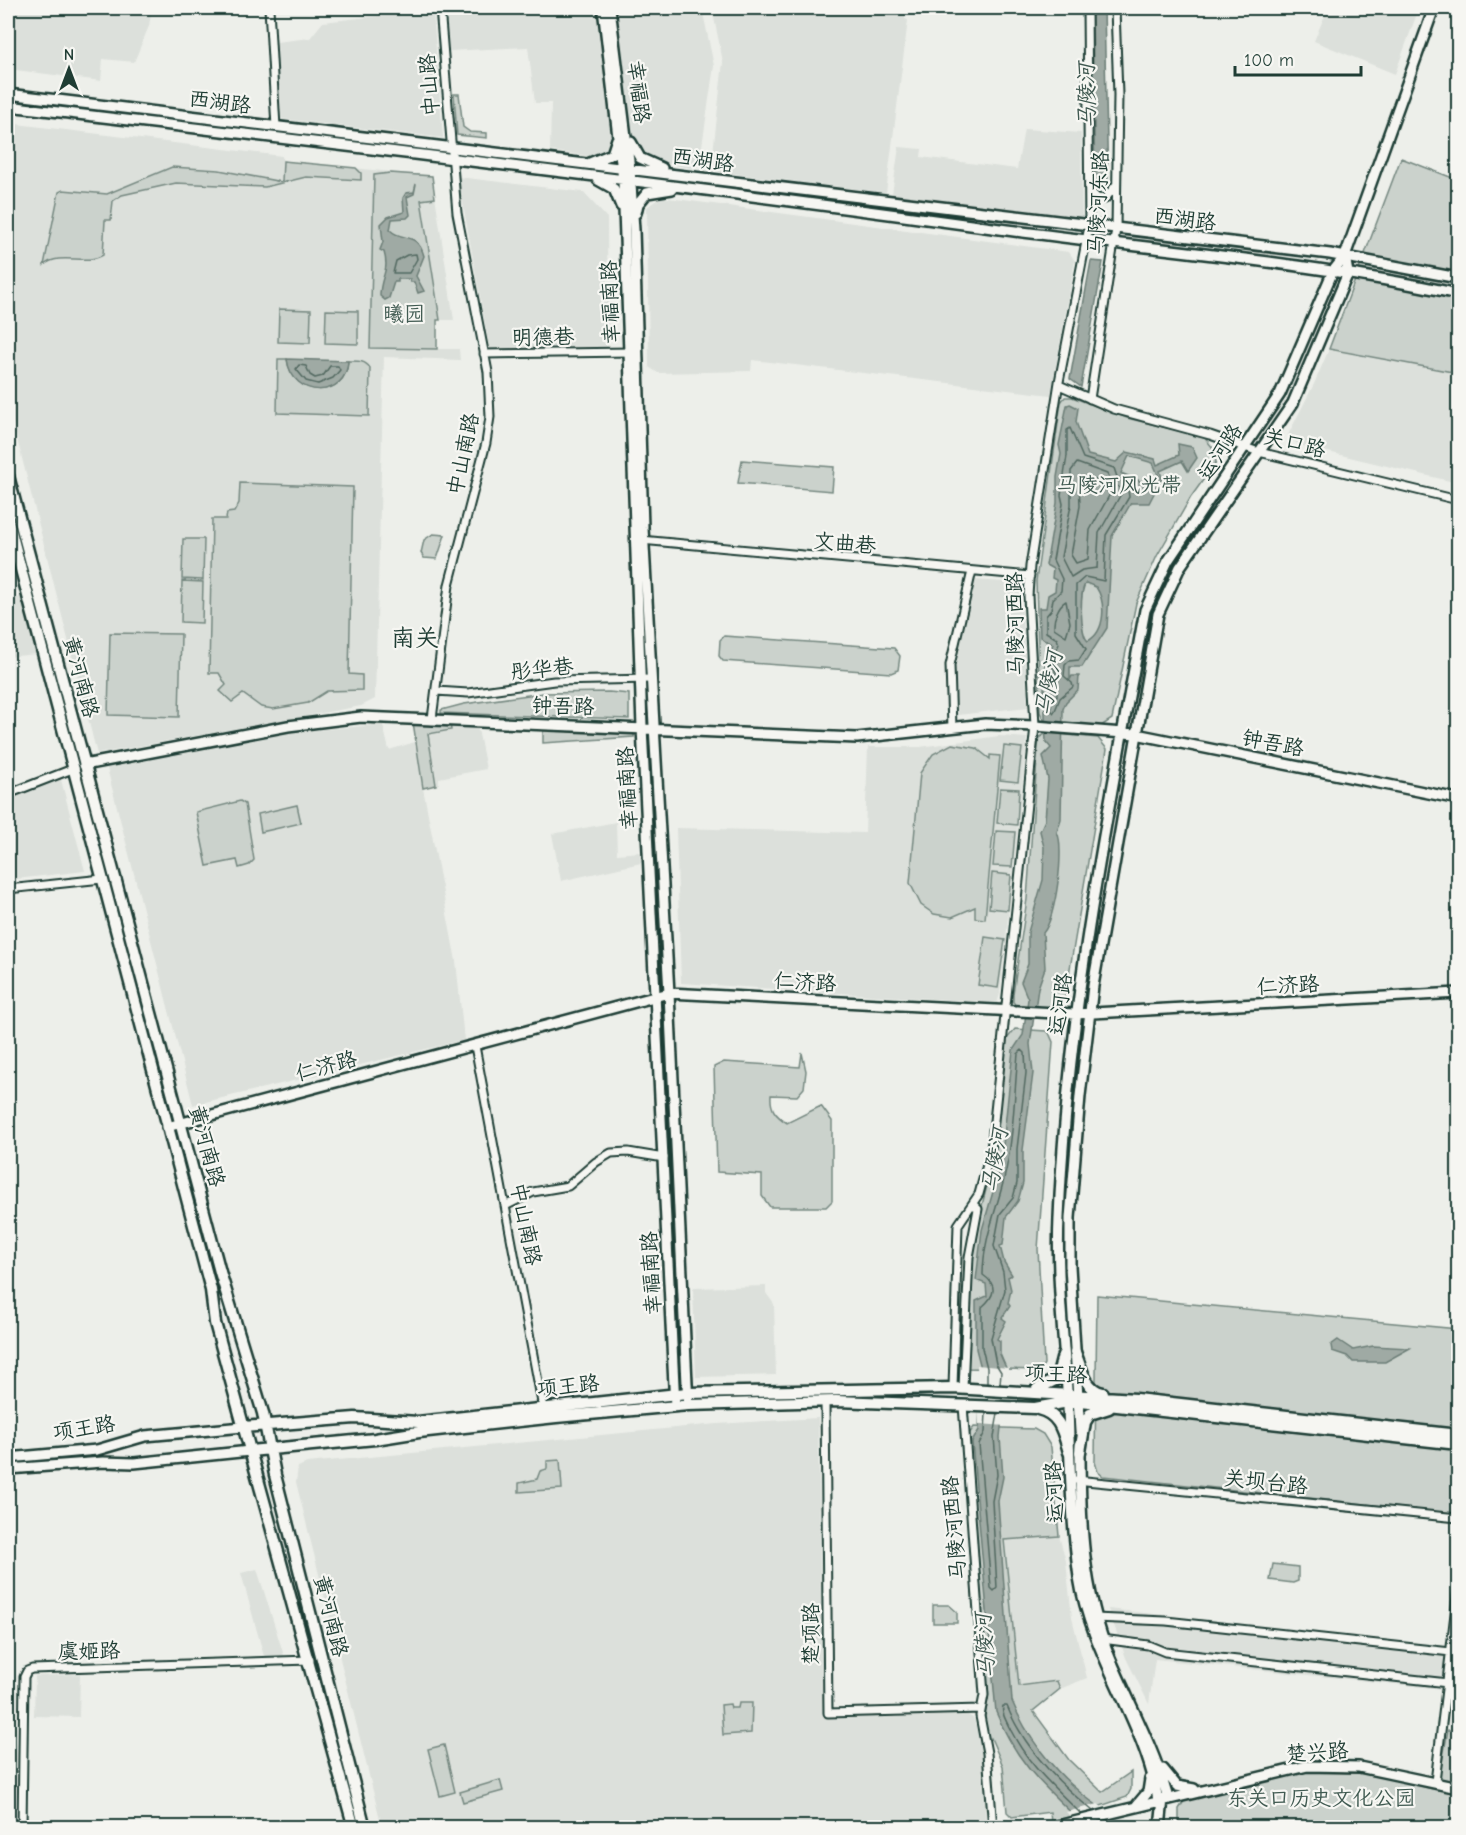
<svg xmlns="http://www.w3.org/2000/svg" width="1466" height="1835" viewBox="0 0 1466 1835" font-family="'Comic Neue','LXGW WenKai TC',sans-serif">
<rect width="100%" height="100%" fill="#edefea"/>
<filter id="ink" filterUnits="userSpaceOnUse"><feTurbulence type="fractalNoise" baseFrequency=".0167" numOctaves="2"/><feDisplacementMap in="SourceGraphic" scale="12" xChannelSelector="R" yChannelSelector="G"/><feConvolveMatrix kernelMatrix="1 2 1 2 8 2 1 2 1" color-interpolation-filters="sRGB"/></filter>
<g filter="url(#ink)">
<path fill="#dce0db" d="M10,8H152L149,26L134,62L103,59L101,81L8,69Z
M445,8H601L614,116L610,145L602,152L588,156L550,151L551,103H535L528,47L449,51Z
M612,8H702L714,66L699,166L690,168L645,159L632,143L627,128Z
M712,8H907L905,19L908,20L886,193L711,171L723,62Z
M1328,8H1419L1395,74L1314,41Z
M433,10L443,138L281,119L276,42L310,38L323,22Z
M8,123L282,156L283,161L432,176L454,320H437V349H459L460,360L384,357L375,699L361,706L97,754L8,403Z
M1024,129L1081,133L1082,219L892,194L899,147L922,149L921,157L1017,169Z
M458,177L583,192L607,218L608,350L490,352Z
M661,197L1069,252L1075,261L1051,395L752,360L751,371L658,373L649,367L647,207Z
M1329,349L1458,373V483L1299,445L1288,435L1314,384Z
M974,580L1020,583L1028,707L958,715L953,681Z
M21,597L36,654L8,657V600Z
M413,722L477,724L486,769L439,778V784L423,788L456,961L464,1040L193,1105L107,768L301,731L376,725H383L389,750L415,742Z
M999,736L1027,738L1000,994L997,1003L681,983L676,828L865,833L868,747H920Z
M60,776L85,871L8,880V799Z
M616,822L617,854L640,852L641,863L561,881L552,834Z
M766,1286V1293L774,1304L776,1375L696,1377L693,1288Z
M818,1418L823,1717L965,1713L974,1719L983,1753L986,1827H382L296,1482L298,1467L307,1463L717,1424Z
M1059,1536L1066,1561L1072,1618L1087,1678L1060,1689L1057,1681L1019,1687L1004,1539Z
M257,1569L285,1659L265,1660L241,1573Z
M1108,1609L1163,1615V1618L1448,1648L1443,1689L1155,1659L1149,1704L1126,1658Z
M80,1674L79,1717L34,1716L35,1676Z"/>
<path fill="#cbd2cc" stroke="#758880" stroke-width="1.5" d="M454,94H459L463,127L470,132L487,133V138L457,135Z
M1401,158L1458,180V373L1329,349Z
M283,161L356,168L361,173V180L306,177L265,187L176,183L122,195L113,201L111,220H105L103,255C85,266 61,251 44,265L59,192L63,190L107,194L172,167L219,170L282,182Z
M390,173L432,176L435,198L421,200L440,320H437V349L370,348L374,175Z
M279,309L311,310L310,343L278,342Z
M326,310L358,311V344L325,343Z
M278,359H287C292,399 347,399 348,361C357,361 365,360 370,368L369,416L277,413Z
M1065,397H1072L1127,418L1204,437L1213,448L1216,462L1191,497L1157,556L1136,603L1112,719L1101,726H1093L1049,722L1044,720L1040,712L1036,581L1061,402Z
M742,460L834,467L832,491L738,483Z
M240,483L353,487L349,674L362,675V690L327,691L308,703L273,709L261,707L243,694L232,702L220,691L226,685L219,673H209L212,519H226L227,513L234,512L239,503Z
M433,534L445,535L437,559L424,558L421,553L424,540Z
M183,539H204L203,580L182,579Z
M182,581L203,582L202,623L181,622Z
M110,633L181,634L179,717L108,715Z
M724,636L894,648L900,656L898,670L891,673L723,661L719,656L720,640Z
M609,692L629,694V719L441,713V710L464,704L543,693Z
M413,722L450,724L451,730L428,734L436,785L423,788Z
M543,726L634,729V737L543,743Z
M1047,733L1098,738L1107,749L1065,998C1055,1014 1035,1008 1018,1007L1013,1002V994L1027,899L1038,746L1040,737Z
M952,744L976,748L990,759V755L1000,756L985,919L975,918V907L952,917L934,914L921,905L910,883L920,773L933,754Z
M1004,746L1022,748L1018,782L1000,780Z
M1000,788L1019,789L1017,825L997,823Z
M240,801L245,804L254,860L249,865L239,868L237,860L207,866L196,812Z
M297,805L301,823L261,832L258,814Z
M996,831L1015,832L1012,867L993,866Z
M992,873L1011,875L1008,910L989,908Z
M985,937L1005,940L998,988L978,985Z
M1015,1029L1046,1031L1049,1033L1053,1042L1038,1249L1044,1364L1040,1370L966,1368L972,1258L976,1229L994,1158L1006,1040Z
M802,1053L806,1071L804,1088L797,1096L771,1095C770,1109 775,1115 787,1123L821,1106L832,1121V1201L826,1207H770L762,1196V1175L717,1172L714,1067L724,1062L800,1067Z
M1097,1295L1458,1329V1514L1103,1476L1098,1472L1095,1462Z
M974,1427L1034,1429L1043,1434L1051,1447L1059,1536L1004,1540L1019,1686L1057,1681L1060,1689L1033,1711L1069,1760L1102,1792L1131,1772V1789L1127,1797L1051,1823L1050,1812L1012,1817L1007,1812L1003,1766L991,1738L988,1741L984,1723L988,1699L969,1434Z
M560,1460L562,1489L519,1492V1483L537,1479L540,1471L547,1469V1461Z
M1273,1564L1298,1567V1581L1293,1583L1270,1580Z
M933,1605H949L957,1612V1623H933Z
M739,1703H752L751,1733L723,1735L721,1705L730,1704L731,1708H738Z
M1448,1730L1458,1731V1827L1179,1828V1809L1184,1801L1313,1769L1366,1772L1437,1790Z
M444,1745L455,1792L440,1796L428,1749Z
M500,1780L503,1791L463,1802L460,1792Z"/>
<path fill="#9faaa4" stroke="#6c7e77" stroke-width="1.5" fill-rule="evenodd" d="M1092,8H1104L1108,187H1095Z
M416,184L414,194L407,197L410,215L407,218L392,219L390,230C402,242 417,231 424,256L416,276L424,291L418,293L414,282H410V279H398V282H394L389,298L385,300L380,296C380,276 390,272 384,252L380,250L383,242L381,224L388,217L404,212L403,198L406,193L414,192Z
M1091,261L1103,262L1081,387L1070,379Z
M287,359L348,361C347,399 292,400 287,359Z
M1070,404L1078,408L1076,422L1088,455L1116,462L1127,452L1155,459L1157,465L1179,455L1178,444L1192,447L1197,458L1188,471L1182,461L1160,471L1162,478L1149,503H1131L1112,536L1107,628L1082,667H1070V680L1072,676H1079L1078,690L1066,702L1063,709L1061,819L1057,832C1065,847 1056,919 1043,933L1045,968L1038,988L1030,1044L1033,1073L1023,1150V1183L1018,1201L1006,1217L1003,1245L1000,1246L1004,1262L1012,1275L1008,1277L1011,1290L1008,1303L1010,1306L1002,1318L1006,1321L997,1339L1000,1341V1354L1007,1370L1000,1437L1003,1477L998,1501L1012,1701C1026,1736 1052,1769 1082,1794C1094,1804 1111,1814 1121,1827H1086C1046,1788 1018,1766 996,1712L972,1442L979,1430L981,1368L976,1349V1301L987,1296L986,1284L976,1280L982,1230L1001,1164L1013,1050L1023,1035L1028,999L1021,982L1028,964V932L1043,880L1044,847L1040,831L1045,820L1048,779L1043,756L1051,748L1046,742L1044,688L1050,693L1052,690L1044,662L1053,644L1040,637L1039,608H1046L1048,595L1055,591L1056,580L1052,578L1053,569L1046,565L1057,503V477L1061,454L1059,445L1067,405ZM1129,456L1153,463L1159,477L1152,486L1121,473ZM1086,583L1096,587C1106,602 1106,631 1088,641C1080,636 1079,590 1086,583Z
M1338,1340L1353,1350L1373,1346L1410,1348L1385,1362H1353L1347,1356L1332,1351L1331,1345Z"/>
<path fill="#edefea" d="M977,1365L1009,1368L1006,1426L979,1424Z
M1098,1804L1120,1821L1082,1828L1066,1812Z"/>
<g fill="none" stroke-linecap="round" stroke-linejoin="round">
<path stroke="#526961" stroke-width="1.5" d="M416,254L417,259L409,273H393L396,261L407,255Z
M299,365L306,366L310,375L315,378L323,376L330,366H338L340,370L333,378L318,384L306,381L296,369Z
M1070,428L1083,458L1114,468L1117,477L1127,483L1129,497L1106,535L1104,581L1085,577L1076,585V633L1086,649L1079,660L1069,661L1065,665L1064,676L1072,683L1073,687L1060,698L1054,713L1051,710V700L1057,696L1056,673L1051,662L1059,644L1057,639L1046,632V616L1051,610L1053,599L1061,591L1062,579L1053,560L1063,504L1061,495L1067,456V430Z
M1077,463L1107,474L1111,482L1120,488L1121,494L1099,533L1097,568L1082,570L1071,577L1061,557L1071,505V471Z
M1082,477L1100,481L1110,494L1090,530L1088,559L1076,563L1071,555L1080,506L1079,479Z
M1066,601L1070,623L1066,636L1054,628C1053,620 1058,605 1066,601Z
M987,1383V1368L982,1348V1307C995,1296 998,1285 983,1275C983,1240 996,1212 1004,1179C1014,1139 1014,1095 1018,1054L1022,1050L1025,1053L1026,1073L1017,1149V1183L1013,1198L1000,1214L994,1246L1003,1272L1005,1290L991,1338L996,1364L1001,1372L1000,1384
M986,1413L985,1432L979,1444L991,1588L994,1591L997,1588L992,1501L997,1475L994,1437L998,1413
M1081,1814C1052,1785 1028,1765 1009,1727C1006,1720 1001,1713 1003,1706H1007C1024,1748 1058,1783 1093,1811"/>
<defs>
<path id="street" d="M269,8L276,127
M1090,191L1097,198L1105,199L1116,185
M484,354L632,352
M1059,385L1114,409L1210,435L1259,452L1458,500
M1090,399L1116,229L1118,95L1115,8
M641,540L1030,576
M436,691L468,693L554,681L651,679
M432,719L449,585L486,443L490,417L488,372L457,213L440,8
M952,728L950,665L972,571
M8,794L75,768
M8,889L102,879
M475,1046L543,1408
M505,1206L533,1192L568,1186L596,1162L611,1153L628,1152L664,1158
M953,1388L958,1225L979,1194L991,1150L1035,726L1028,596L1030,566L1059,382L1089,226L1087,8
M963,1388L969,1257L978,1209L973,1204
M825,1401L828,1713L981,1709
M963,1405L984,1695L980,1716L987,1753L993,1828
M1076,1480L1458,1518
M1094,1618L1166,1621L1451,1652
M1102,1639L1148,1645L1165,1652L1448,1683
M1435,1782L1458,1588
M22,1828L24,1677L27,1671L32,1669L310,1660"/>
<path id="secondary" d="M603,8L623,180L642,727L675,1406
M610,8L630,169L634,230L643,528L669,993L688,1405
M8,94L1330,254L1458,278
M8,106C341,145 675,184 1007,230C1158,250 1310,262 1458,294
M631,142L640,158L662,168
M590,163L612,154L617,139
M598,180L614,189L621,206
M636,213L638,204L647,193L672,189
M84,765L288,726L361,717L857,738L985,724L1035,726L1136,734L1458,799
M167,1127L669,993L1075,1014L1458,993
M1080,1431L1070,1266V1218L1080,1096L1093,986L1158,614L1180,567L1293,403L1348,273L1345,256
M1080,1445C1080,1518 1082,1589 1110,1658C1130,1705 1154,1748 1168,1798
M8,1458L97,1450L145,1436L243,1427
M8,1469L103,1462L134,1463L250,1451
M1163,1769L1177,1786L1194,1789
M1158,1800C1145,1721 1091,1656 1079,1577C1071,1520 1070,1464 1068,1407C1065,1344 1056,1282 1059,1218C1067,1013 1108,811 1145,610L1168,561L1280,394L1333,271L1345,256L1434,8
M1137,1805L1148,1792L1150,1779
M1049,1828L1307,1766L1359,1767L1458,1788
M1160,1828L1163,1799"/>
<path id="primary" d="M8,476L220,1272L263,1413L275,1475L365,1828
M8,520L211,1290L215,1323L354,1828
M1075,1352C1081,1367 1085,1390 1103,1393
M1037,1389L1057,1379L1063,1355
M1038,1409C1060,1414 1063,1432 1069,1452
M243,1427L355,1418L418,1422L687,1393L953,1388L1136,1399L1458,1435
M250,1451L375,1439L419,1432L556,1417L688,1405L836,1401L1035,1408L1068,1402H1081L1458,1444
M1080,1452L1085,1422L1090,1414L1109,1408"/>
</defs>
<use href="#street" stroke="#1f3d34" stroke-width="11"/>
<use href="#secondary" stroke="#1f3d34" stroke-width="14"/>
<use href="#primary" stroke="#1f3d34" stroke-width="15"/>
<use href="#street" stroke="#f6f6f2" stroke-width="7"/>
<use href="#secondary" stroke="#f6f6f2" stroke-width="9"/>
<use href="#primary" stroke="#f6f6f2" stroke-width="10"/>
</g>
</g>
<g text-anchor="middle" stroke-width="4.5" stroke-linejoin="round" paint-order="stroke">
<g font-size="21" fill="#1f3d34" stroke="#f6f6f2">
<text transform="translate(429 85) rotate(-94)" y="7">中山路</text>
<text transform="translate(639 92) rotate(83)" y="7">幸福路</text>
<text transform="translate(220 102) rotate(7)" y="7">西湖路</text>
<text transform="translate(703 160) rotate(8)" y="7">西湖路</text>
<text transform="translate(1098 203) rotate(-87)" y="7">马陵河东路</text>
<text transform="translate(1185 219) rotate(7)" y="7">西湖路</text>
<text transform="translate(610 302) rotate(-92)" y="7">幸福南路</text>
<text transform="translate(543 337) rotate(-1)" y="7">明德巷</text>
<text transform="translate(1295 443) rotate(14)" y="7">关口路</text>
<text transform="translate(1220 452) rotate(-57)" y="7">运河路</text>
<text transform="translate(463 454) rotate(-78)" y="7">中山南路</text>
<text transform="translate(845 543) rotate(5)" y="7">文曲巷</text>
<text transform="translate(1015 624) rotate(-91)" y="7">马陵河西路</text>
<text transform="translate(542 669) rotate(-6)" y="7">彤华巷</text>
<text transform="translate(81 677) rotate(75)" y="7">黄河南路</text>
<text transform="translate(563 706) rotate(2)" y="7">钟吾路</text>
<text transform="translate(1273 743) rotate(11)" y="7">钟吾路</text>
<text transform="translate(627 788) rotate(-93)" y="7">幸福南路</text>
<text transform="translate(805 982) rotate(3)" y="7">仁济路</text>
<text transform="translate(1288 985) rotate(-3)" y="7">仁济路</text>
<text transform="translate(1060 1004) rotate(-82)" y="7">运河路</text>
<text transform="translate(326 1066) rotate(-15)" y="7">仁济路</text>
<text transform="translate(207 1146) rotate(75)" y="7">黄河南路</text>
<text transform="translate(526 1224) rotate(79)" y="7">中山南路</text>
<text transform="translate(651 1273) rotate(-93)" y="7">幸福南路</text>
<text transform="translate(1056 1374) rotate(3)" y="7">项王路</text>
<text transform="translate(568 1386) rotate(-6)" y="7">项王路</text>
<text transform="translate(84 1428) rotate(-9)" y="7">项王路</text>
<text transform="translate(1266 1482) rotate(6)" y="7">关坝台路</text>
<text transform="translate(1054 1492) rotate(-93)" y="7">运河路</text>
<text transform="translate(954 1528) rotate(-95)" y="7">马陵河西路</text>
<text transform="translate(331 1616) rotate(76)" y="7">黄河南路</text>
<text transform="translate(811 1634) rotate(-90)" y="7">楚项路</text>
<text transform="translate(89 1651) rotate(-1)" y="7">虞姬路</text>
<text transform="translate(1317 1752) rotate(-4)" y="7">楚兴路</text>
</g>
<g font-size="21" fill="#415b52" stroke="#f6f6f2">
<text x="404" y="321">曦园</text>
<text x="1119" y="492">马陵河风光带</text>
<text x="1321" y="1805">东关口历史文化公园</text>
</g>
<g font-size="22" font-style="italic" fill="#3f5850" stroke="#f6f6f2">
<text transform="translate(1086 96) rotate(-91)" y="8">马陵河</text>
<text transform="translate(1048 683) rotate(-79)" y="8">马陵河</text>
<text transform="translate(994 1160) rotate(-80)" y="8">马陵河</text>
<text transform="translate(984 1646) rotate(-94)" y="8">马陵河</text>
</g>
<g font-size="24" fill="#1f3d34" stroke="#f6f6f2">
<text x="415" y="646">南关</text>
</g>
</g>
<rect width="1466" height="1835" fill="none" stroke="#f6f6f2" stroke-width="30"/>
<rect x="15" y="15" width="1436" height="1805" fill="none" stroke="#1f3d34" stroke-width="2" filter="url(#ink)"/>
<g transform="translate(69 69)" stroke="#f6f6f2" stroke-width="4.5" paint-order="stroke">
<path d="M0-4.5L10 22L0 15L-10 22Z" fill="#1f3d34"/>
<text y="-9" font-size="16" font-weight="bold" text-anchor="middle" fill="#1f3d34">N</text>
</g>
<path d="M1235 66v9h126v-9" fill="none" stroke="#1f3d34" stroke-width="3"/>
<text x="1244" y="66" font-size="18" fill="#1f3d34" stroke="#f6f6f2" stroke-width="4.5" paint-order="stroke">100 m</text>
</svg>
